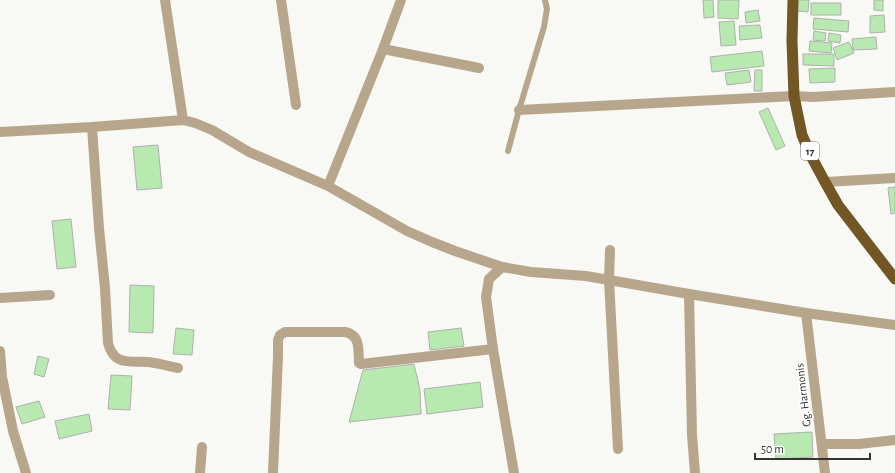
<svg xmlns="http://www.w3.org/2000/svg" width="895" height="473" viewBox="0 0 895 473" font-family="'Alegreya Sans',sans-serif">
<rect width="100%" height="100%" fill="#f8f9f4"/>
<path fill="#b7e9b0" stroke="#aeb1ad" d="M703,0H713L714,17L704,18Z
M718,0H739L738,19L718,18Z
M797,0H809L808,12L796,11Z
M874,0H883V11L874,10Z
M811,3H841V15H811Z
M758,10L760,21L746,23L745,12Z
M884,15L885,32L870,33V16Z
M814,18L849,21L848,32L813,29Z
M734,21L736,45L721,46L719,22Z
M760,25L762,38L740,40L739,26Z
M814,31L826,33L825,41L813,40Z
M829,33L841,35L840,43L828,41Z
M876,37L877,49L853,50L852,39Z
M810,41L832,43L831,53L809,51Z
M849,42L854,53L837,60L833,48Z
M762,51L764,66L712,72L710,57Z
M803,54H834V66L803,65Z
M835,68V82L810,83L809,69Z
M749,70L751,82L727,85L725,73Z
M755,70H762V91H754Z
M768,108L785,146L776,150L759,112Z
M158,145L162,188L137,190L133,147Z
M895,187V213L891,214L888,188Z
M71,219L76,267L57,269L52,221Z
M130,285L154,286L153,333L129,332Z
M176,328L194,330L192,355L173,354Z
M461,328L464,346L430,350L428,332Z
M38,356L49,359L44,377L34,374Z
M414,364L420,390L421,414L349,422L363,370Z
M111,375L132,376L130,410L108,409Z
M480,382L483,407L427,414L424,389Z
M39,401L45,417L22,424L16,407Z
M89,414L92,431L59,439L55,421Z
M812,432L813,457L776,459L774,434Z"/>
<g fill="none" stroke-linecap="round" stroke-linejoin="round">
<path stroke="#b7a68c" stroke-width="6" d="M508,151L519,110L544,27L547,9L545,0"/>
<path stroke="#b7a68c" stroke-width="10" d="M165,0L183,120
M281,0L296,105
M383,49L479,68
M519,110L794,96L813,97L895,92
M92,127L99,228L105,288L108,343C114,366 129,361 148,362C158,363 168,366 178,368
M0,132L92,127L183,120L195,123L212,130L249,152L328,186L407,231L432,242L455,251L502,267
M825,182L895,178
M328,186L383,49L401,0
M610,250L609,280L618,449
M689,294L692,435L695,473
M0,298L50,295
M806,313L825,473
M0,351L2,377L13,431L26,473
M822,444H859L895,440
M200,473L202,447
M273,473L278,356V340L280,335L285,332H345C361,335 358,350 359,363L361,364L493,349"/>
<path stroke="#b7a68c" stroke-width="10" d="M514,473L493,349L486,297L489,279L502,267L531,272L586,276L689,294L806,313L895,325"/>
<path stroke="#725624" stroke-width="11" d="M793,0L792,41L794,96L802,135L811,156L825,182L838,205L895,279"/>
</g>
<g text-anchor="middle" stroke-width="3.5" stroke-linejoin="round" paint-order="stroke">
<rect fill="#fff" stroke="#717270" stroke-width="1" x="801" y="142" width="18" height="18" rx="3"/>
<g font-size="11" font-weight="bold" fill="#343533">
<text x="810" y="155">17</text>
</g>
<g font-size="12" fill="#343533" stroke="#fff">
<text transform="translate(803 395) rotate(-97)" y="4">Gg. Harmonis</text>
</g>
</g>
<path d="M755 453v6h115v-6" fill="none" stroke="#343533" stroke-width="2"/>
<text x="761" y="453" font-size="12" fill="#343533" stroke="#ffffff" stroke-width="3" paint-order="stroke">50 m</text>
</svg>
